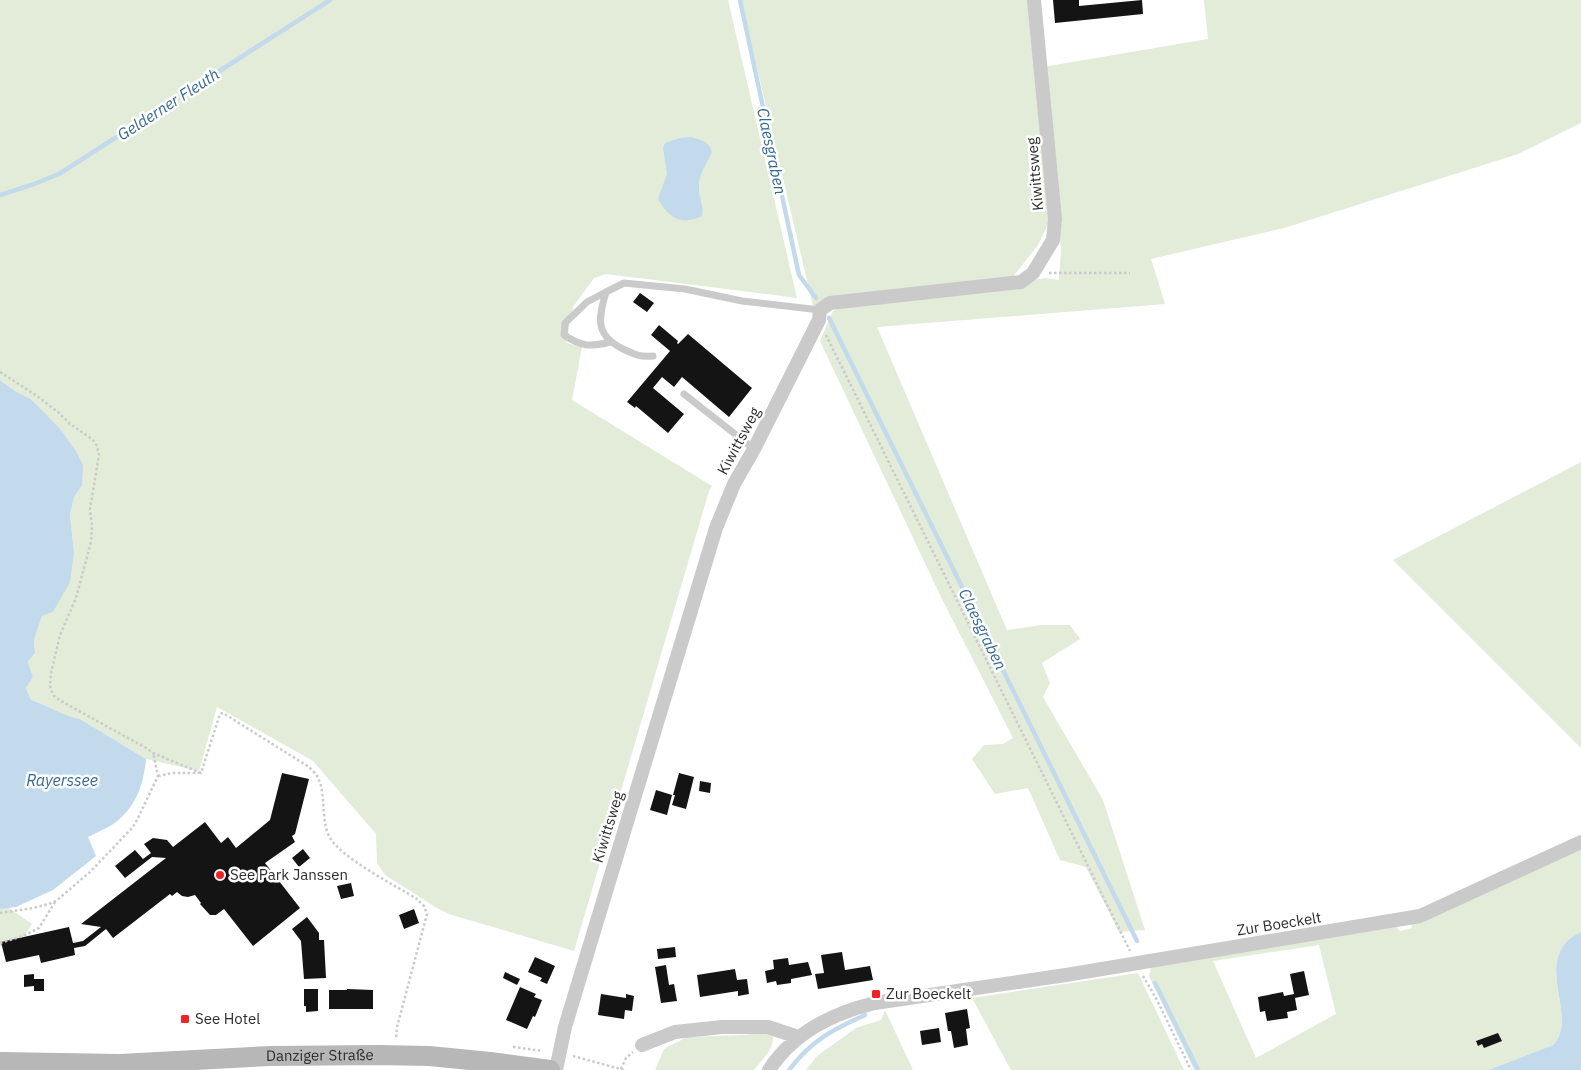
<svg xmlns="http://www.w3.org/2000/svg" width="1581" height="1070" viewBox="0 0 1581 1070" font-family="'IBM Plex Sans',sans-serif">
<rect width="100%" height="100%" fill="#fff"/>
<path fill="#e2ecd9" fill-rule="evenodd" d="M0,0H728L797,298L606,274L594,278L573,307L566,343L582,347L572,400L712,486L709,491L574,951L449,914L437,908L385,875L377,863L376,834L313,761L217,707L199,771L146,759L80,719C63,716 48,705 31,700L26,688L33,677L28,662L35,653L34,640L42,616L53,612L74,552L70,515L74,497L82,486L76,451L62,431L31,399L15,391L0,380Z
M741,0H1033L1050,220L1038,245L1009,282L863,295L813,306Z
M1204,0H1581V123L1518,154L1284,228L1151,259L1165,304L877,327L1007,630L1041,625H1070L1080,639L1042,663L1050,683L1043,697L1103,800L1145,930L1119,932L1086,867L1060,860L1028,788L995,794L972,759L984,745L1003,744L1013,738L941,597L820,341L833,311L857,302L962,293L1045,278L1059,280L1061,250L1043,67L1208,39Z
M1581,462V748L1393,560Z
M1581,849V932C1528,957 1581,1017 1553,1045L1488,1070H1194L1149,976L1151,968L1156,965L1396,927L1400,931L1412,928L1411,923ZM1319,945L1336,1014L1256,1058L1213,961Z
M3,904L32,924C23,940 18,943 0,946V905Z
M1138,973L1184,1070H1011L972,998Z
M885,1010L913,1070H806L817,1056L856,1028L881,1020Z
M772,1032C777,1046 763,1059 754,1070H655L664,1049L687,1037L744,1035Z"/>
<path fill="#c3daed" d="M691,137C701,140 709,141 712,152C706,165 698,175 699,189C699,200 704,204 702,216C681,226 669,218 658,199L667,174L663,148L665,143L680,138Z
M0,380L15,391L31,399L46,414L62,431L76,451L83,465L82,486L74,497L70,515L74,552L70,582L53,612L42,616L34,640L35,653L28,662L33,677L26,688L31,700C48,705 63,716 80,719L146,759C144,783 136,807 116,822C108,828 97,832 88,837L96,856L53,890L16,907L0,909Z
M1581,932V1070H1488L1553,1045C1581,1017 1528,957 1581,932Z"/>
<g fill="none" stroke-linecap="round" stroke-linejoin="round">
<path stroke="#c3daed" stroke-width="4.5" d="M740,0L799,275L816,298
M0,195L34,184L59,174L330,0
M829,318L1137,941
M1155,983L1198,1070
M789,1070C812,1040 832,1030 865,1015"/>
</g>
<path fill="#141414" d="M1053,0H1079V6L1142,0L1143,14L1055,23Z
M640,293L654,303L647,312L633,302Z
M659,325L678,341L677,343L678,344L688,334L752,388L729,417L682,377L674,387L662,377L653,388L684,414L668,433L636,406L635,408L627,402L670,351L651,335Z
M282,773L309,779L295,834L292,836L295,842L265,863L300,908L253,946L224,909L216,915H210L200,904L201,903L195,895L188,897L182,896L177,892L172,896L170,894L113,938L106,929L85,946L74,948L75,955L41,963L39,955L6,962L1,942L69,927L73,943L83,941L101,927L81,924L166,858L152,857L125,878L115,866L135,850L143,859L151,853L144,844L153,838L167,840L173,847L205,822L221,843L228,837L236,848L270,820Z
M679,773L694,777L686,809L672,805L675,795H673Z
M700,781L711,783L710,793L699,791Z
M656,790L672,795L667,815L650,810Z
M303,849L310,858L299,867L292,858Z
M351,883L354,896L341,899L337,886Z
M414,909L419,923L404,929L399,915Z
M307,917L319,933V940H324L326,978L304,979L301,941L292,929Z
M675,947L676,957L658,959L657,949Z
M842,952L845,970L870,966L873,980L818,989L815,974L824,973L821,955Z
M535,957L555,966L547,984L540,981L542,978L528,972Z
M788,958L789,965L808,962L812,975L791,979V983L777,985L776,981L767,983L765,971L774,969L773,960Z
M666,965L669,985L674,984L677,1001L661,1003L655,967Z
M735,969L737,980L747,979L749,994L738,996V991L700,997L697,975Z
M1304,971L1309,995L1295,998L1297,1010L1287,1012L1288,1018L1267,1021L1265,1011L1260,1012L1258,997L1283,992L1284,996L1294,994L1290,974Z
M505,972L520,979L517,985L503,978Z
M34,974V979H44V991H34V986L24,987V975Z
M520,987L536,994L534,997L542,1000L535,1017L533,1016L527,1029L506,1020Z
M304,989H318V1011L306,1012V1006H304Z
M347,989L373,990V1009H329V990H347Z
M601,994L626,998V994L634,996L632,1011L625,1010L624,1019L598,1015Z
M967,1009L970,1028L966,1029L968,1045L954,1048L951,1031H948L945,1013Z
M939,1028L941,1042L922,1045L920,1031Z
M1498,1033L1502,1041L1484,1048L1482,1044L1478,1046L1476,1041Z"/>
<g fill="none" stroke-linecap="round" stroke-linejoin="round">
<path stroke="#cacaca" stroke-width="2.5" stroke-dasharray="2.5 2.5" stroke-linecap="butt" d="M1049,273H1130
M826,335L1130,951
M0,372L37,396L58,412L70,424L92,439L97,446L99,455L90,509L92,525L91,542L76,598L60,635L51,673L50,686L53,695L61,701L146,748L153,753L201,773L220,714L223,713L309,767C312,770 315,773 317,776C327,793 320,818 329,836C340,858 395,885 417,899L424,906L427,914L397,1027L396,1039
M158,776L172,773H199
M0,913L33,908L49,904L56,901L90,872L133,827L137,820L158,776L153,753
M0,943L23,936L39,928L55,902
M1143,976L1157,1000L1191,1070
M513,1047L543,1051
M573,1056L624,1070
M621,1069L626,1058L633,1052"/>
<path stroke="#cacaca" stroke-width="7" d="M606,292L587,302L565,323L564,335C582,347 590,347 610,342
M653,356C639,357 636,355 623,349C595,335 598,319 606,292L624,283L685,289L742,301L820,310
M684,394L754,449"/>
<path stroke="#cacaca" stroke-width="14" d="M642,1045L675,1032L722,1027H768L798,1037
M556,1070L565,1027L716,528L734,484L754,449L819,320L820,310L830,303L1021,282L1033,273L1053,240L1055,219L1034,0
M769,1070C793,1033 833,1013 875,1003L1066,975L1420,916L1581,842"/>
<path stroke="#b7b7b7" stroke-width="20" id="s1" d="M0,1062L120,1064L270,1056L379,1055L429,1056L490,1062L550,1070"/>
</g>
<g fill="#f12223" stroke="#fff" stroke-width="2">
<circle cx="220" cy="875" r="5"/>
<rect x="871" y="989" width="10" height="10" rx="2.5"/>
<rect x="180" y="1014" width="10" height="10" rx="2.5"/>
</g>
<g text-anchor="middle" stroke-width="5" stroke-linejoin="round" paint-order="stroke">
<g font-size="15" fill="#2d2d2d" stroke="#fff">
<text transform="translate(1035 174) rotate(-95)" y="5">Kiwittsweg</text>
<text transform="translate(739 441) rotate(-62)" y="5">Kiwittsweg</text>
<text transform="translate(608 827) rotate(-73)" y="5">Kiwittsweg</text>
<text transform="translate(1279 924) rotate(-9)" y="5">Zur Boeckelt</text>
<text dy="5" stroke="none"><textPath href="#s1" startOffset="320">Danziger Straße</textPath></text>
</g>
<g font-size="15" fill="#2d2d2d" stroke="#fff" text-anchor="start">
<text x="230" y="880">See Park Janssen</text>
<text x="886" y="999">Zur Boeckelt</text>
<text x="195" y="1024">See Hotel</text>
</g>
<g font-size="16" font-style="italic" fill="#366994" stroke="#fff">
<text transform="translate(168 104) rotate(-33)" y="6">Gelderner Fleuth</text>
<text transform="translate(772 151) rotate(78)" y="6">Claesgraben</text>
<text transform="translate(983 629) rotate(64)" y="6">Claesgraben</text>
<text x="62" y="786">Rayerssee</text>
</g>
</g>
</svg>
